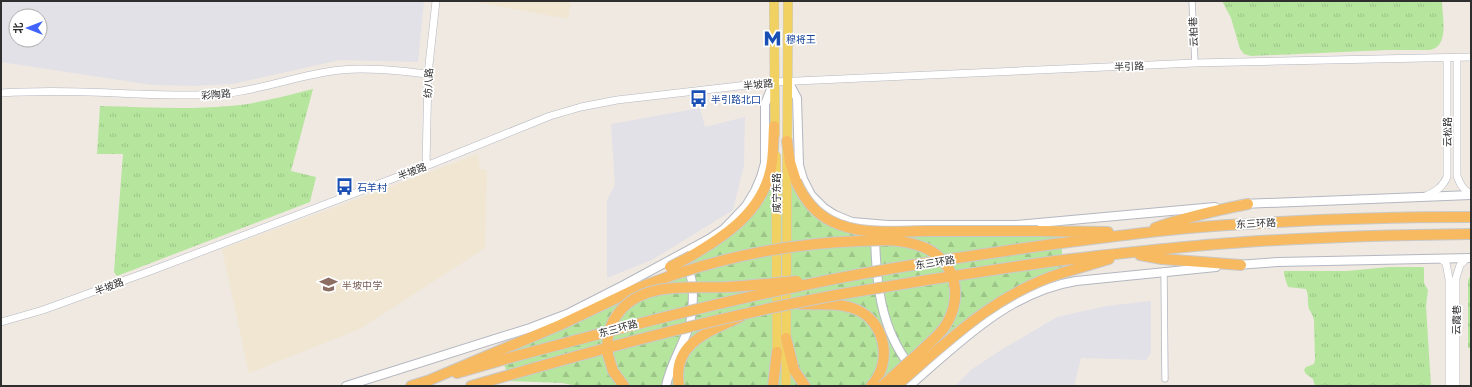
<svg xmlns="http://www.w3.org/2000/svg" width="1472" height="387" viewBox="0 0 1472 387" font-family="Inter,'Noto Sans SC',sans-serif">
<defs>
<pattern id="grass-tufts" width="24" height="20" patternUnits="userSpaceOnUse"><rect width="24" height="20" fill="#b6e59e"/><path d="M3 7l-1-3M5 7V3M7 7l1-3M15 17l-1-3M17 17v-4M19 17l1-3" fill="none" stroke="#9dc588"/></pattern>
<pattern id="forest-firs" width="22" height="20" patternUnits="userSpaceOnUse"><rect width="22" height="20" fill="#b6e59e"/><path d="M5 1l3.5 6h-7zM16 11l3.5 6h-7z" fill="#9dc588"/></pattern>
</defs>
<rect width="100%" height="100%" fill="#efe9e1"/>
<path fill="#e3e1e8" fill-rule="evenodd" d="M1,1H424L418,62L340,60L233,84L195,86L152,85L1,62ZM16,16H40V40H16Z
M700,108L705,127L745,117L744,165L733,210L652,260L607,278V200L615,185L611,124Z
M1151,301V353L1146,360L1081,358L1074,386H955L972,369L1001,350L1057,317L1106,306Z"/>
<path fill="#f0e6d1" d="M470,1H571L568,19Z
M478,154L480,169L487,170L485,248L360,329L249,373L222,249Z"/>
<path fill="url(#grass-tufts)" d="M1222,1H1442C1442,16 1450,46 1430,50H1387L1251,56L1244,54L1240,49L1231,18Z
M313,89L291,171L316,177L310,202L117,276L114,272L123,154H97L100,106C143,107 186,110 229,106C257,104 285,96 313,89Z
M1389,267H1423L1424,268V283L1428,290L1426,306L1431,386H1315L1313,379L1306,374L1304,370L1306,367L1314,364L1315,359L1314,321C1314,316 1311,313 1309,309C1307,302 1309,295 1306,289L1288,287L1284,275V271H1347Z
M1471,275V348H1468V280Z"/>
<path fill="url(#forest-firs)" d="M792,180L824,220L1061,234L1063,269L971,317L891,386H578L562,383L509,381L501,353L673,269L714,245L771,181Z"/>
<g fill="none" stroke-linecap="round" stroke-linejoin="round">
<defs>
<path id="minor" d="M1192,1L1195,63
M1164,271L1165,379"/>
<path id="tertiary" d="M1457,58V176C1460,184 1463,190 1471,194
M1,93C46,90 92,92 137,94C165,95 192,96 219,94C261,91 299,74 341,70C369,67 400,71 428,74
M426,166L428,74L436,1
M1426,196C1436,191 1442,188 1447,177V58
M1441,259L1446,263L1449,279V386
M1,322L43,310L153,270L426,166L550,116L581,107L617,100L774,82L1195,63L1471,57
M1456,386V278L1460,265L1467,258"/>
<path id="secondary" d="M788,81L797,98L799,165L803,179L811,195L824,208L835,215L852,222L888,225H1015L1215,207
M1242,204L1471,195
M875,235C876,282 880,329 911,367
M1236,265L1278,262L1471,258
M346,386L530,328L567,314L624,285L709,239L724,229L746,206L755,191L761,177L765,163V104L774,82
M666,386C670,366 680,350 687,332C693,318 695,289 690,274C688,268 684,261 681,255
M909,386C959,343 1008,292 1076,281L1216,267"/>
<path id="primary" d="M774,1L775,134
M776,156L777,360
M786,386L788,1"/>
<path id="trunk" d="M787,141L790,162L796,181
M1155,228C1186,217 1217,210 1248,204
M1038,231L1108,232
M1054,244C1118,236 1182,227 1247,224C1321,219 1396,217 1471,217
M1140,255L1162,259L1241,265
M691,256C725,236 760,213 770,172C774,158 773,141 774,126
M1055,261C1114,254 1173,247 1232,243C1312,237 1391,235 1471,234
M1062,273L1109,259
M800,304C818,305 838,302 855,309C886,321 893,363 871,386
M786,338L794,370L805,386
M608,355L613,371L624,386
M457,373L509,358
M425,382L560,325L638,288L673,275
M411,386L430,380
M471,386L513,374
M679,386C671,343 710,331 740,317
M773,386L777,352"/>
</defs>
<use href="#minor" stroke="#b4b7c1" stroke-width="7"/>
<use href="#tertiary" stroke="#b4b7c1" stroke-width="8"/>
<use href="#secondary" stroke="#b4b7c1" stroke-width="10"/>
<use href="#primary" stroke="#c9c9c9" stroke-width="10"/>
<use href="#trunk" stroke="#c9c9c9" stroke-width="12"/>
<use href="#minor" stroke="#fff" stroke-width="5.5"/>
<use href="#tertiary" stroke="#fff" stroke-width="7"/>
<use href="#secondary" stroke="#fff" stroke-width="8"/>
<use href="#primary" stroke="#f2d163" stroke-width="9"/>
<use href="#trunk" stroke="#f8ba60" stroke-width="10"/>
<defs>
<path id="trunk-bridge" d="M796,181C803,197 815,213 831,221C860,236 897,231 928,231C965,231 1001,231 1038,231
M670,267L691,256
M673,275C733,255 797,243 860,241C879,240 899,239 917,245C932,249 944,259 951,273C959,292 955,312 944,328C937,337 928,344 920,352C907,363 895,375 882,386
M608,355C606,341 608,327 617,315C641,280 690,289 727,287C750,286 773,283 797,281
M509,358C606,332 702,306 800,286C884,268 969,256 1054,244
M513,374C622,343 731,314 842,294C913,282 984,271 1055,261
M896,386C948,341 995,294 1062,273"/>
</defs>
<use href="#trunk-bridge" stroke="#c9c9c9" stroke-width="12" stroke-linecap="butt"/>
<use href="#trunk-bridge" stroke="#f8ba60" stroke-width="10"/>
</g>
<defs>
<symbol id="metro-bare" viewBox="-9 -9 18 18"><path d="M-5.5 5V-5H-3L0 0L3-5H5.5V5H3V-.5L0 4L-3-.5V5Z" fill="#1a4fb4" stroke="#fff" stroke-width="2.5" paint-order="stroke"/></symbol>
<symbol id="bus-bare" viewBox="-9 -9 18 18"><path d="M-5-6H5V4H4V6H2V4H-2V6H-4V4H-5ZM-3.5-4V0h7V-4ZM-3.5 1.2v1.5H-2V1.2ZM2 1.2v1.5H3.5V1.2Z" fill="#1a4fb4" stroke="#fff" stroke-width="2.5" paint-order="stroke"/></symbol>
<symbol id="school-bare" viewBox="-9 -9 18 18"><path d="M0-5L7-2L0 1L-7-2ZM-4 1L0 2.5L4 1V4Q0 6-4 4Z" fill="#8d6e63" stroke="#fff" stroke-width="2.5" paint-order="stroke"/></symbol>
</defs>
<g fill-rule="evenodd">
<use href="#metro-bare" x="760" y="26" width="25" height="25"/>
<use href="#bus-bare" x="686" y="86" width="25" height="25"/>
<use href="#bus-bare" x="332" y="174" width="25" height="25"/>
<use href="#school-bare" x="316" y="272" width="25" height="25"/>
</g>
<g text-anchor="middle" stroke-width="3.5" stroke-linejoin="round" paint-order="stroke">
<g font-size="10" fill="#2e2e2e" stroke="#fff">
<text transform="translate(1193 32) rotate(-92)" y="4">云柏巷</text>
<text transform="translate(1129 66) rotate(-2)" y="4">半引路</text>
<text transform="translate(428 83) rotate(-87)" y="4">纺八路</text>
<text transform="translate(758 84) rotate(-6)" y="4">半坡路</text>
<text transform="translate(216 94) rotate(-5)" y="4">彩陶路</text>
<text transform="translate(1447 132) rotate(-90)" y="4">云松路</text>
<text transform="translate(412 171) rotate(-21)" y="4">半坡路</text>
<text transform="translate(776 193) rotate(-90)" y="4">咸宁东路</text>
<text transform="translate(1256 223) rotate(-3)" y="4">东三环路</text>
<text transform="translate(935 262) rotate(-9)" y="4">东三环路</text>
<text transform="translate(109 286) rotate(-20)" y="4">半坡路</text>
<text transform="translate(1456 320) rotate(-90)" y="4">云霞巷</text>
<text transform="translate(618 328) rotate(-15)" y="4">东三环路</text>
</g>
<g font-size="10" fill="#164399" stroke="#fff" text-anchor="start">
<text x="786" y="43">穆将王</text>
<text x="711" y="103">半引路北口</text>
<text x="357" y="191">石羊村</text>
</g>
<g font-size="10" fill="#785e54" stroke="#fff" text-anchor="start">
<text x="342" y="289">半坡中学</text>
</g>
</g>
<rect width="1472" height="387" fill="none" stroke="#2e2e2e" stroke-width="4"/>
<g transform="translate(28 28) rotate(270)"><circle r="19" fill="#ffffff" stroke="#ababab"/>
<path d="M0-3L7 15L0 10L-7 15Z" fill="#4264fb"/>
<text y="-6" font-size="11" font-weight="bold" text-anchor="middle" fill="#2e2e2e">北</text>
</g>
</svg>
